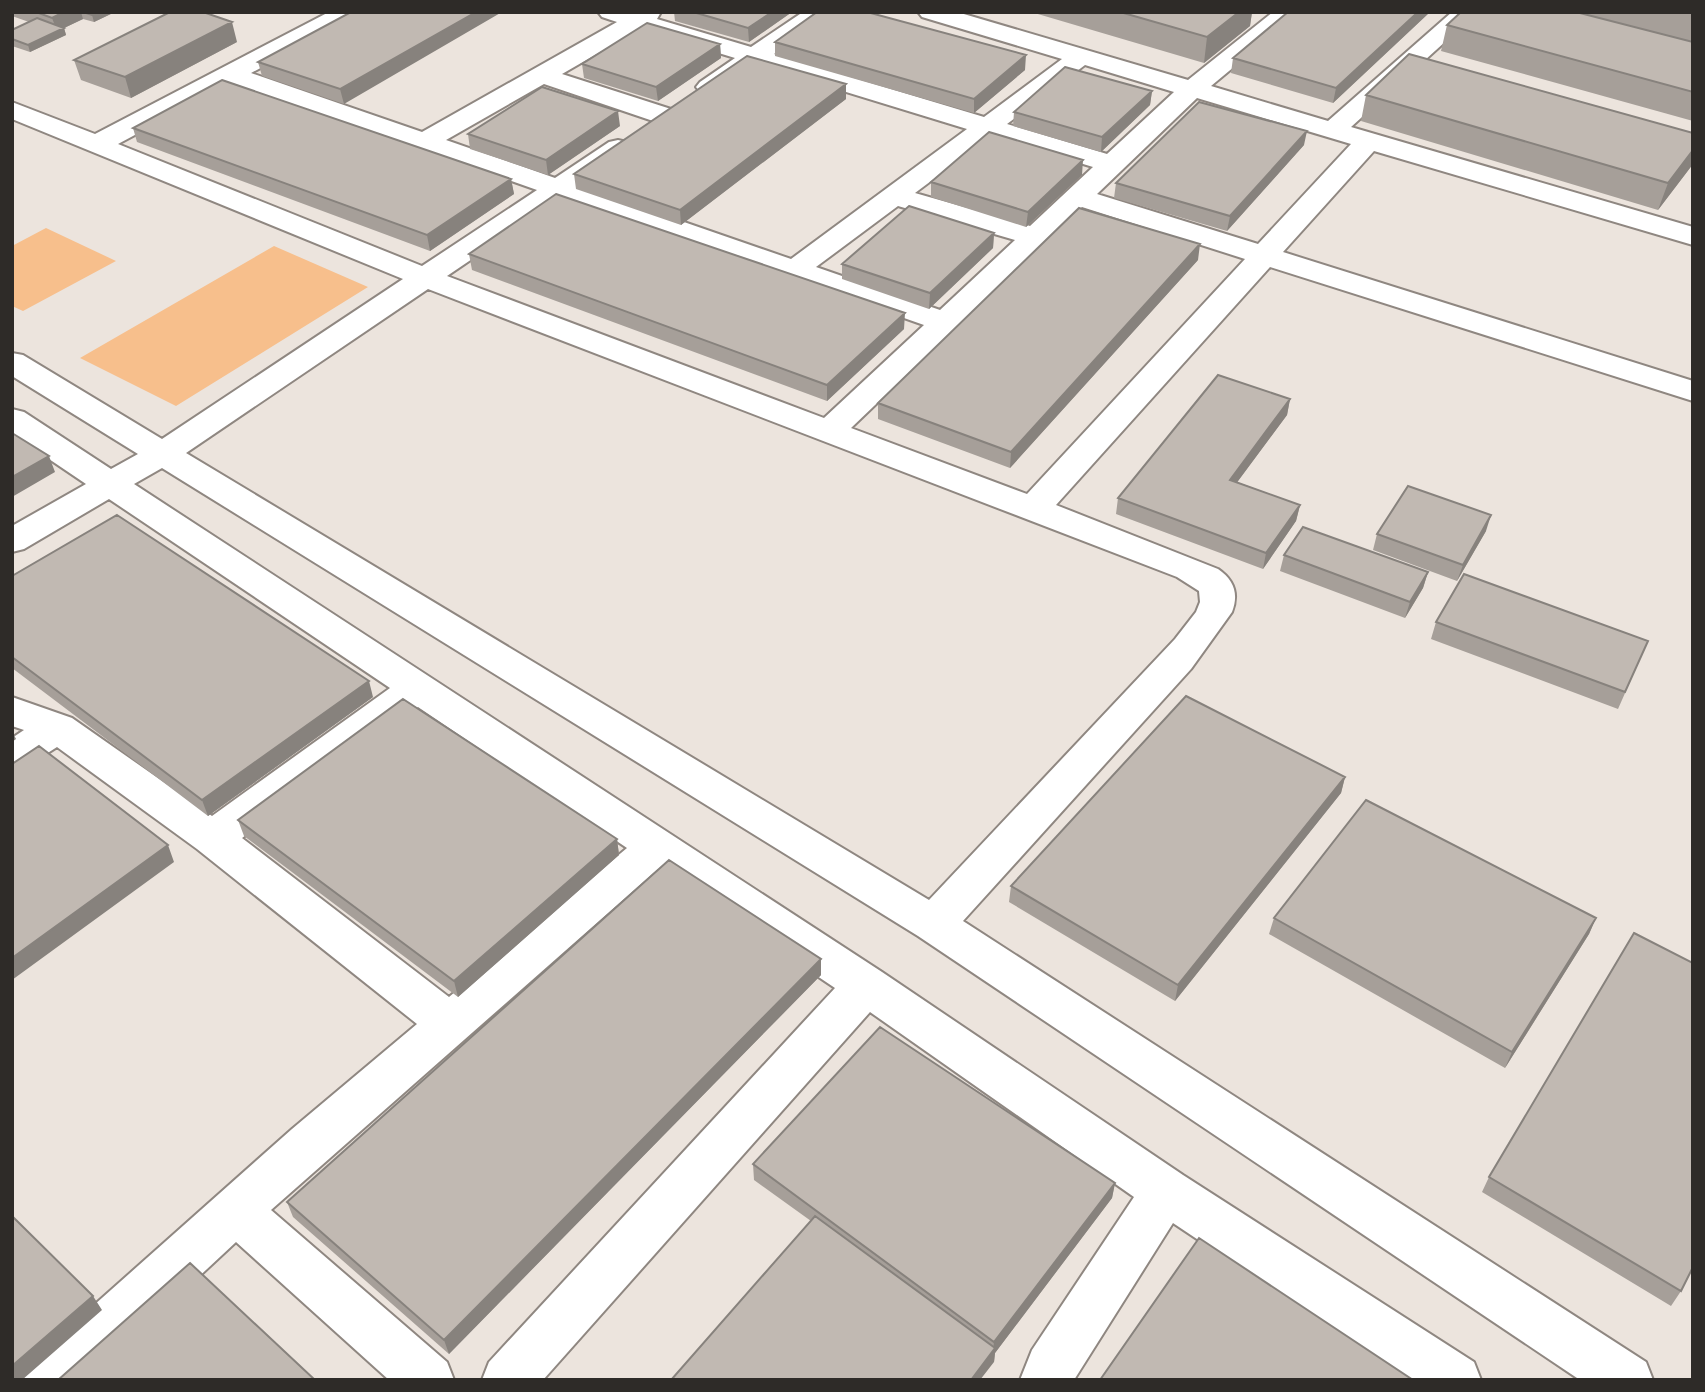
<svg xmlns="http://www.w3.org/2000/svg" width="1705" height="1392" viewBox="0 0 1705 1392" font-family="Inter,sans-serif">
<rect width="100%" height="100%" fill="#ece4dd"/>
<path fill="#f7bf8c" d="M46,228L116,261L23,311L12,306V246Z
M274,246L368,287L176,406L80,358Z"/>
<g fill="none" stroke-linecap="round" stroke-linejoin="round">
<defs>
<path id="minor" d="M329,12H360L356,17L251,73L422,132L617,22L602,17L598,12H661L657,19L751,47L803,12H831L774,54L984,117L1062,59L922,17L918,12H957L1188,80L1273,12H1300L1211,86L1328,121L1452,12H1478L1351,127L1693,227V245L1374,151L1283,252L1693,381V401L1270,267L1056,505L1218,569C1234,580 1239,594 1232,612L1191,669L963,921L1646,1362L1653,1380H1580L918,936L162,468L134,484L882,972L1183,1175L1474,1362L1481,1380H1408L1173,1223L1074,1380H1020L1032,1350L1134,1197L870,1012L543,1380H482L489,1362L835,988L658,869L271,1210L447,1362L454,1380H389L236,1242L88,1380H23L30,1362L292,1129L417,1024L197,849L57,747L26,767L12,771V738L24,730L12,726V697L72,718L212,816L390,688L109,499L24,549L12,552V526L86,484L12,434V409L24,412L111,469L138,454L12,376V353L23,355L162,439L403,279L12,119V102L95,134ZM640,29L735,58L700,82L696,87L700,92C721,98 741,76 758,65L967,129L791,259L580,186L627,154L631,148L627,142L618,140L609,142L555,178L446,140L544,84L656,122L665,124L674,122L678,116L674,110L562,74ZM1085,65L1174,92L1107,154L1007,124ZM232,83L537,190L422,266L118,144ZM1197,98L1351,144L1258,244L1097,194ZM991,136L1093,167L1030,226L915,193ZM562,198L924,325L824,418L447,276ZM898,206L1015,240L940,310L816,267ZM1082,207L1245,259L1027,494L851,428ZM428,289L1177,577L1199,591L1200,602L1196,612L1175,639L929,900L186,453ZM418,707L627,848L449,997L242,838Z"/>
</defs>
<use href="#minor" stroke="#8f8781" stroke-width="4"/>
<use href="#minor" fill="#fff" fill-rule="evenodd"/>
</g>
<path fill="#a69f99" d="M12,12H115L94,22L83,19L64,28L66,35L30,52L12,46V29H14L29,22L12,16Z
M351,12L344,104L262,76L258,62Z
M674,12H792L749,42L675,21Z
M1031,12H1252L1250,26L1204,63Z
M1288,12H1430L1333,103L1231,73L1233,58Z
M1577,12H1693V42Z
M1447,25L1693,42V121L1441,51Z
M237,42L131,98L81,80L74,60Z
M775,42L1025,70L974,113L775,56Z
M720,44L721,58L658,101L584,78L582,64Z
M846,84V99L681,225L576,189L574,174Z
M1152,91L1150,105L1101,152L1013,126L1014,112Z
M1366,95L1693,133V164L1658,210L1361,121Z
M620,126L548,175L470,149L468,134Z
M133,128L511,179L514,194L430,251L137,142Z
M1304,145L1227,231L1114,198L1116,183Z
M1082,175L1026,227L931,197V182Z
M994,233L993,248L929,309L842,279V264Z
M469,254L904,329L827,401L472,270Z
M1198,260L1010,468L878,419V403Z
M1290,399L1287,415L1237,482L1300,505L1296,521L1263,569L1116,514L1118,498Z
M1486,531L1457,581L1373,550L1377,534Z
M1284,555L1428,572L1423,588L1405,618L1280,571Z
M12,576L373,697L208,816L12,668Z
M1436,622L1648,641L1618,709L1431,639Z
M1345,777L1341,793L1175,1001L1009,902L1011,886Z
M238,820L617,839L619,855L458,997L244,836Z
M1274,918H1596L1589,934L1505,1068L1269,934Z
M821,959V975L449,1354L293,1217L287,1202Z
M753,1164L1115,1183L1112,1198L995,1353L994,1362L811,1221L754,1180Z
M1489,1177L1681,1291L1671,1306L1482,1192Z"/>
<path fill="#87827d" d="M64,12H81L83,19L64,28L66,35L30,52L28,45L57,31L52,18Z
M99,12H115L94,22L92,15Z
M476,12H502L344,104L340,89Z
M772,12H792L749,42L748,28Z
M1239,12H1252L1250,26L1204,63L1207,37Z
M1418,12H1430L1333,103L1336,88Z
M232,22L237,42L131,98L125,77Z
M720,44L721,58L658,101L656,87Z
M1026,55L1025,70L974,113V99Z
M846,84V99L681,225L680,210Z
M1152,91L1150,105L1101,152L1102,137Z
M618,111L620,126L548,175L546,160Z
M1307,131L1304,145L1227,231L1230,216Z
M1693,150V164L1658,210L1668,183Z
M1083,160L1082,175L1026,227L1028,212Z
M511,179L514,194L430,251L427,235Z
M994,233L993,248L929,309L930,293Z
M1200,244L1198,260L1010,468L1011,452Z
M905,313L904,329L827,401V385Z
M1290,399L1287,415L1227,496L1230,480Z
M49,456L55,472L12,497V477Z
M1300,505L1296,521L1263,569L1266,553Z
M1491,515L1486,531L1457,581L1463,565Z
M1428,572L1423,588L1405,618L1410,602Z
M369,681L373,697L208,816L202,800Z
M12,731L16,739L12,742Z
M1345,777L1341,793L1175,1001L1178,985Z
M617,839L619,855L458,997L454,981Z
M168,845L174,862L12,980V958Z
M1596,918L1589,934L1505,1068L1512,1052Z
M821,959V975L449,1354L444,1340Z
M1115,1183L1112,1198L995,1353L994,1362L980,1380H971L993,1351L994,1342Z
M93,1296L102,1310L22,1380H12V1366Z"/>
<path fill="#c1b9b2" stroke="#87827d" stroke-width="2" d="M36,12H64L52,18Z
M83,12H99L92,15Z
M170,12H203L232,22L125,77L74,60Z
M351,12H476L340,89L258,62Z
M693,12H772L748,28Z
M817,12H867L1026,55L974,99L775,42Z
M1120,12H1239L1207,37Z
M1288,12H1418L1336,88L1233,58Z
M1461,12H1576L1693,42V92L1447,25Z
M37,18L64,28L28,45L12,39V29H14Z
M647,23L720,44L656,87L582,64Z
M1409,54L1693,133V150L1668,183L1366,95Z
M747,56L846,84L680,210L574,174Z
M1065,67L1152,91L1102,137L1014,112Z
M222,80L511,179L427,235L133,128Z
M542,87L618,111L546,160L468,134Z
M1199,102L1307,131L1230,216L1116,183Z
M989,132L1083,160L1028,212L931,182Z
M556,194L905,313L827,385L469,254Z
M909,206L994,233L930,293L842,264Z
M1079,208L1200,244L1011,452L878,403Z
M1218,375L1290,399L1230,480L1300,505L1266,553L1118,498Z
M12,433L49,456L12,477Z
M1408,486L1491,515L1463,565L1377,534Z
M117,515L369,681L202,800L12,657V576Z
M1303,527L1428,572L1410,602L1284,555Z
M1464,574L1648,641L1625,692L1436,622Z
M1186,696L1345,777L1178,985L1011,886Z
M403,699L617,839L454,981L238,820Z
M39,746L168,845L12,958V764Z
M1366,800L1596,918L1512,1052L1274,918Z
M669,860L821,959L444,1340L287,1202Z
M1634,933L1693,963V1267L1681,1291L1489,1177Z
M880,1027L1115,1183L994,1342L753,1164Z
M12,1216L93,1296L12,1366Z
M815,1216L995,1348L971,1380H671Z
M1199,1238L1413,1380H1100Z
M190,1263L315,1380H58Z"/>
<rect width="1705" height="1392" fill="none" stroke="#2e2b28" stroke-width="28"/>
</svg>
